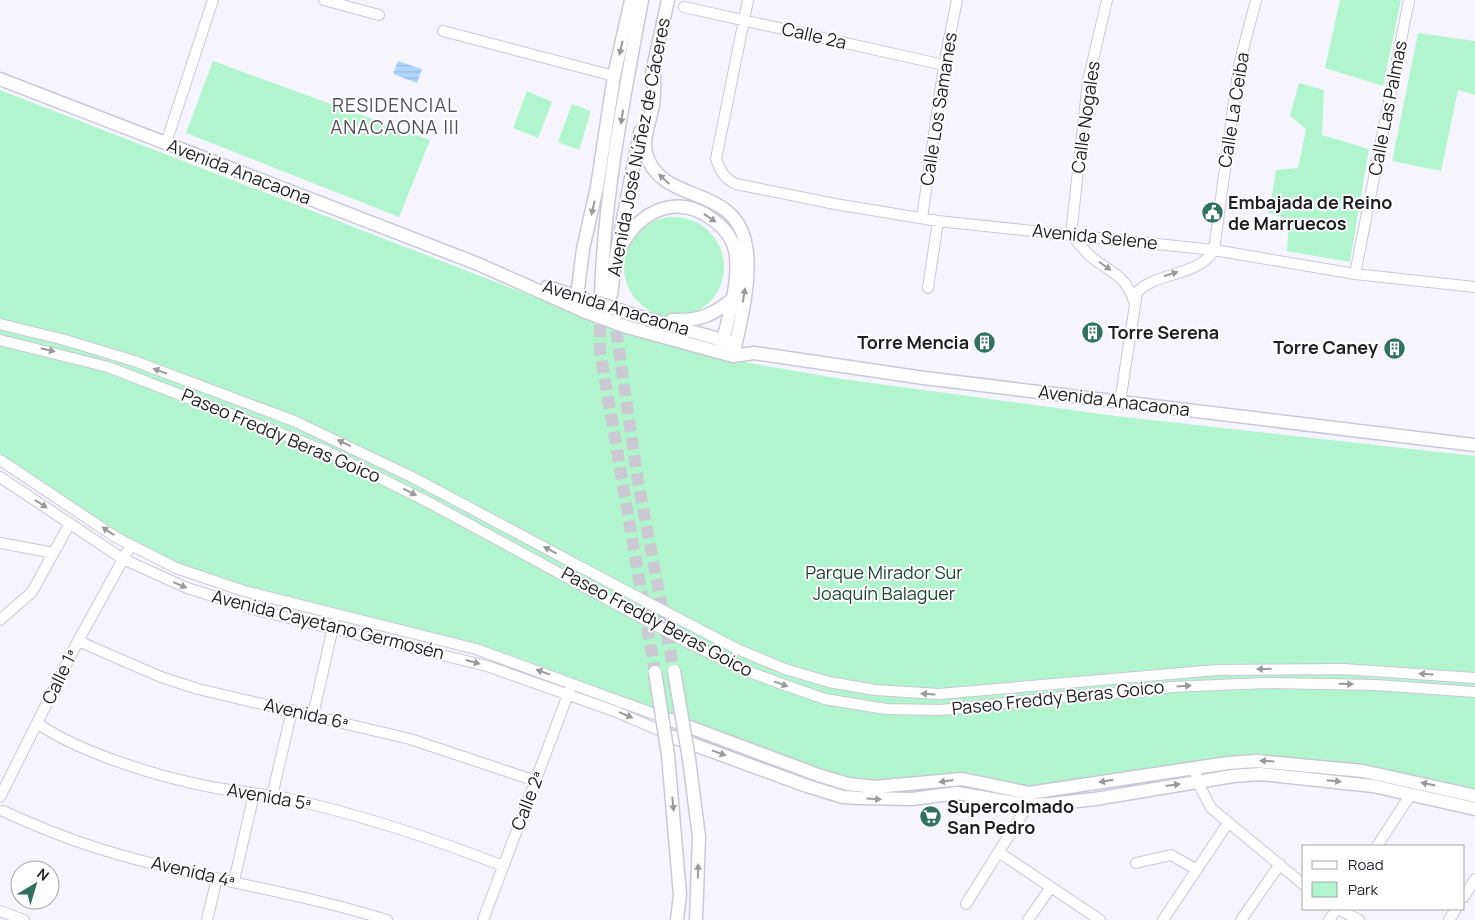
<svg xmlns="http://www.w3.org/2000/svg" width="1475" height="920" viewBox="0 0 1475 920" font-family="Manrope,sans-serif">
<defs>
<pattern id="water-rules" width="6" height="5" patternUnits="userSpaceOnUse" patternTransform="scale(1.25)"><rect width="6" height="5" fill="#b0d6ff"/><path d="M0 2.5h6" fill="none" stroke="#97b7da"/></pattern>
</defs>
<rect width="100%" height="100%" fill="#f6f5fe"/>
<path fill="#b1f5cf" d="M1340,0H1401L1383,86L1325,68Z
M1418,33L1475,41V95L1458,90L1441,171L1392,161Z
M213,61L430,140L399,217L186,133Z
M1299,83L1324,90L1322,135L1369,149L1350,262L1287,251L1289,219L1269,213L1276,170L1298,168L1306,129L1290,116Z
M0,90L630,334L726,359L842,379L1116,416L1475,456V790L1364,766L1256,755L1227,757L1039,786L861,781L820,770L510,655L470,642L303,603L194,572L132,543L0,457Z
M527,91L552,102L538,138L513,128Z
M572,104L591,111L579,150L558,142Z
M624 267a50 50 0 1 1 100 0a50 50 0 1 1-100 0Z"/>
<path fill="url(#water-rules)" d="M398,61L422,69L417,83L393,74Z"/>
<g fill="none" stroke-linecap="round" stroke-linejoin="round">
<path stroke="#cbcad2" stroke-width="12" stroke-dasharray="12 6" stroke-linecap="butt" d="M611,295L638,482L674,671
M600,307V351L655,672"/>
<defs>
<path id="minor" d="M324,0L379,15
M748,0L716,159C721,172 724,178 736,184L835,204L938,221L1214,250L1355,274L1475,287
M684,7L944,65
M443,31L614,76
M166,143L213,0
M922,218L944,65L957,0
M1071,234L1088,81L1107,0
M1071,234C1077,242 1083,249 1090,256C1109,272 1125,274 1134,301
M1355,274L1409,0
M928,288L938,221
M0,324L65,340L134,361L294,421L412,477L624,590
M0,340L108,367L326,451L430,503L629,611
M1120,402L1137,292C1158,271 1198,277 1214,250L1239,65L1256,0
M0,460L117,538L176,568L244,591L476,649L668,719
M0,477L123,559L187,588L260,611L487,666L617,712L670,735
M0,543L54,553
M0,620L32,592L70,523
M687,623L737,649L785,669L829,682L875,690L939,694L1217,670L1343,669L1475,678
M78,641L161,677L198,689L410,739L536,781
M689,643L744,670L779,683L825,699L886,709L941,710L1082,695L1137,692L1171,687L1265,683L1376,685L1475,692
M313,715L334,623
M37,723C80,753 159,777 211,787C236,792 261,793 286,798C361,815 432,838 503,866
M1195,768L1197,781L1211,808L1304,885
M272,796L292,710
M0,797L78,641L131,545
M3,811C40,828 78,843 117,854C206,880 298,892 387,920
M1377,846L1411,794
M1000,853L1100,920
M1136,863L1171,855L1197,870
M234,881L254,794
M1464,897L1475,879
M966,904L1028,805
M1338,909L1359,920
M0,911L24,920
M207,920L217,878
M483,920L570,689
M1028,920L1051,887
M1163,920L1228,823
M1241,920L1280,864
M1329,920L1337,909
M1449,920L1456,909"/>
<path id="major" d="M654,66C654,78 655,92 653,104C651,120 642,137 646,153C660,206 735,182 746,246C752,279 740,324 733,356
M652,73L668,0
M0,79L478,264L586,312
M621,246C642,209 679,192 716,222C725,229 732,238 735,250C741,280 727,323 720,352
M547,287L585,299
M601,295C604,196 624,97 642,0
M611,295L616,255L640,132
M583,311L577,297L583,249L597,187L614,76L631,0
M631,314L729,342
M672,320C700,321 711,316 733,299
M627,327L733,356L754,353L924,378L1475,445
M671,720L818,775L848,784L875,787L962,779L1029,793L1228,763L1256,761L1363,771L1475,796
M673,737L807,786L843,797L859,798L912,799L957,793L1028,805L1050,804L1095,799L1233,776L1260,774L1373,786L1475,809
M668,755L680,895L677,920
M689,759L699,837L696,920"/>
</defs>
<use href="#minor" stroke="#cac8d7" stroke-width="12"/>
<use href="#major" stroke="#cac8d7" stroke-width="15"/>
<use href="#minor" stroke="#fff" stroke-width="10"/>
<use href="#major" stroke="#fff" stroke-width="12"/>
<defs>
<path id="minor-bridge" d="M624,590L687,623
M629,611L689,643"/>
<path id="major-bridge" d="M591,301L631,314
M586,312L627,327
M674,671L689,759
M655,672L668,755"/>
</defs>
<use href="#minor-bridge" stroke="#cac8d7" stroke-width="12" stroke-linecap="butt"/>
<use href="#major-bridge" stroke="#cac8d7" stroke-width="15" stroke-linecap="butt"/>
<use href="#minor-bridge" stroke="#fff" stroke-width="10"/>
<use href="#major-bridge" stroke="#fff" stroke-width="12"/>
</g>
<defs><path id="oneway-solid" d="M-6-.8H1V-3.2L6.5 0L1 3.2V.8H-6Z" transform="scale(1.25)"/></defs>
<g fill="#9a9a9c">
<use href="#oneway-solid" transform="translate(621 48) rotate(102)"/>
<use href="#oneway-solid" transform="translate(622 117) rotate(99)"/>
<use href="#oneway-solid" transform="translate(664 179) rotate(-137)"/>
<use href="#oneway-solid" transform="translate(593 208) rotate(103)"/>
<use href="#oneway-solid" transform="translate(710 218) rotate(34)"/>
<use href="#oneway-solid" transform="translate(1105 266) rotate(35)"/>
<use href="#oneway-solid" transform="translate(1171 274) rotate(-18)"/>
<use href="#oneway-solid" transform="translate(744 295) rotate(-81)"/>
<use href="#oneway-solid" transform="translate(48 350) rotate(13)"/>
<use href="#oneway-solid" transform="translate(160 371) rotate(-160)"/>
<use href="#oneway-solid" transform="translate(344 443) rotate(-155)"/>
<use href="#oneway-solid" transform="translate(410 492) rotate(27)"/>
<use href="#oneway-solid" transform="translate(41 504) rotate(33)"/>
<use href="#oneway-solid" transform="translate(108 531) rotate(-146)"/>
<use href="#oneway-solid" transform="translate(550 550) rotate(-152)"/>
<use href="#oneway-solid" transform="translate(180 585) rotate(22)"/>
<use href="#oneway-solid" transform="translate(473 662) rotate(15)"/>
<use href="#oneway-solid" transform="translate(1264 669) rotate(179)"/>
<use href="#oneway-solid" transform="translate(543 672) rotate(-160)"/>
<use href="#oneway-solid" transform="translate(1426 674) rotate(-176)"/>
<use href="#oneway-solid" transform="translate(781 684) rotate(20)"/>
<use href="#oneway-solid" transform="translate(1346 684) rotate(1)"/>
<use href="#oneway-solid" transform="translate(1184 686) rotate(-3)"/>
<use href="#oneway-solid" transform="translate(928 694) rotate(-176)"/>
<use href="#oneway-solid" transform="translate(626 715) rotate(23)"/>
<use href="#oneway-solid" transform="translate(719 753) rotate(20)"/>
<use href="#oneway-solid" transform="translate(1267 761) rotate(-176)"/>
<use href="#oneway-solid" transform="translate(946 781) rotate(172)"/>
<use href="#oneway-solid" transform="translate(1106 781) rotate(171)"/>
<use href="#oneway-solid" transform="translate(1334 781) rotate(5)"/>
<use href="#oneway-solid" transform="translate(1428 784) rotate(-168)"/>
<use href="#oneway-solid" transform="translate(1173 785) rotate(-8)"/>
<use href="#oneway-solid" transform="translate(874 799) rotate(3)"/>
<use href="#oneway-solid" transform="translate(673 804) rotate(84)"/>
<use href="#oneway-solid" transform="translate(698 871) rotate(-89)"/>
</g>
<defs>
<symbol id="civic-disc" viewBox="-11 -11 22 22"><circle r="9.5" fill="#30715f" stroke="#fff"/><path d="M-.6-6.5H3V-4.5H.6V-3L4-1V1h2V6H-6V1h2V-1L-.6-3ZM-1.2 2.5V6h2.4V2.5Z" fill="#fff"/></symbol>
<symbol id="building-disc" viewBox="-11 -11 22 22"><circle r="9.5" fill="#30715f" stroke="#fff"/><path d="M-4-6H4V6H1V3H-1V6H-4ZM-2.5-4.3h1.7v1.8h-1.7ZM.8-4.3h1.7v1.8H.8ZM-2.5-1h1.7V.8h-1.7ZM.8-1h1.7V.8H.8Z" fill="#fff"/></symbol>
<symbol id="supermarket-disc" viewBox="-11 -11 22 22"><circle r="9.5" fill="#30715f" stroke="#fff"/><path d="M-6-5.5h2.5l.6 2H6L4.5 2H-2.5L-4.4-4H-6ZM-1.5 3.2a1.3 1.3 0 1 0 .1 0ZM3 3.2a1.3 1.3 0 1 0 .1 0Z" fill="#fff"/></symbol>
</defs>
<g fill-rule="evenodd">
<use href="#civic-disc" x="1200" y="200" width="25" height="25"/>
<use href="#building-disc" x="1080" y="320" width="25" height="25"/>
<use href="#building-disc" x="972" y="330" width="25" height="25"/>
<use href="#building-disc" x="1382" y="336" width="25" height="25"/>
<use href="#supermarket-disc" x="918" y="804" width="25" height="25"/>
</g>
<g text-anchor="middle" stroke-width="4" stroke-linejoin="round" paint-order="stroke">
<g font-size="18" fill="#1f1e23" stroke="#fff">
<text transform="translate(814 36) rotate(13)" y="6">Calle 2a</text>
<text transform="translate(1388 108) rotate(-79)" y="6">Calle Las Palmas</text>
<text transform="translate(939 109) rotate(-81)" y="6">Calle Los Samanes</text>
<text transform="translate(1234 110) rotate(-81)" y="6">Calle La Ceiba</text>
<text transform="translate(1086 117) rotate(-82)" y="6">Calle Nogales</text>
<text transform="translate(639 147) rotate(-79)" y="6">Avenida José Núñez de Cáceres</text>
<text transform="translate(239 172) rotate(21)" y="6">Avenida Anacaona</text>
<text transform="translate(1095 237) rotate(6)" y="6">Avenida Selene</text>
<text transform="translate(616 308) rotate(17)" y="6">Avenida Anacaona</text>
<text transform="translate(1114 401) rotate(7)" y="6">Avenida Anacaona</text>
<text transform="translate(281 436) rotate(23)" y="6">Paseo Freddy Beras Goico</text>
<text transform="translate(657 622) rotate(28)" y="6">Paseo Freddy Beras Goico</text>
<text transform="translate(328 625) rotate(14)" y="6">Avenida Cayetano Germosén</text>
<text transform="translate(60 677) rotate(-64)" y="6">Calle 1ª</text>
<text transform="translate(1058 698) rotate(-6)" y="6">Paseo Freddy Beras Goico</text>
<text transform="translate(306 714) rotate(13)" y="6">Avenida 6ª</text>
<text transform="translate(269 797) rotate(10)" y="6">Avenida 5ª</text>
<text transform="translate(528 801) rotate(-69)" y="6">Calle 2ª</text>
<text transform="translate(193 872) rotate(13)" y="6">Avenida 4ª</text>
</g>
<g font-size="18" font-weight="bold" fill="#1f1e23" stroke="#fff" text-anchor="start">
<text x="1228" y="209">Embajada de Reino<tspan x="1228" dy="21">de Marruecos</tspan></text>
<text x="1108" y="339">Torre Serena</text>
<text x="969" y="349" text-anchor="end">Torre Mencia</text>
<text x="1378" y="354" text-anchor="end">Torre Caney</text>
<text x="947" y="813">Supercolmado<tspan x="947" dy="21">San Pedro</tspan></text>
</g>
<g font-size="18" fill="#1c4531" stroke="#fff">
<text x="884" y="579">Parque Mirador Sur<tspan x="884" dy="21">Joaquín Balaguer</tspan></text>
</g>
<g font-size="19" letter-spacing="1" fill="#52505d" stroke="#fff">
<text x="395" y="112">RESIDENCIAL<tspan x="395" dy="22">ANACAONA III</tspan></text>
</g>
</g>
<rect x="1302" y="845" width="162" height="65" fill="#ffffff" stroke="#a5a5a7"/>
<rect x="1312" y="861" width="25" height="8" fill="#ffffff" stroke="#a5a5a7"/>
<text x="1348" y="870" font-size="15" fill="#1f1e23">Road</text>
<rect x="1312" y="882" width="25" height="15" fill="#b1f5cf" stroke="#a5a5a7"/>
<text x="1348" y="895" font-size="15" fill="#1f1e23">Park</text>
<g transform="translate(35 885) rotate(38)"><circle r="24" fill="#ffffff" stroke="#a5a5a7"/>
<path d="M0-4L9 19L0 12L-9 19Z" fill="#30715f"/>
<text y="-8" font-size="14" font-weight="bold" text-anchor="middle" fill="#1f1e23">N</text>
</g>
</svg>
